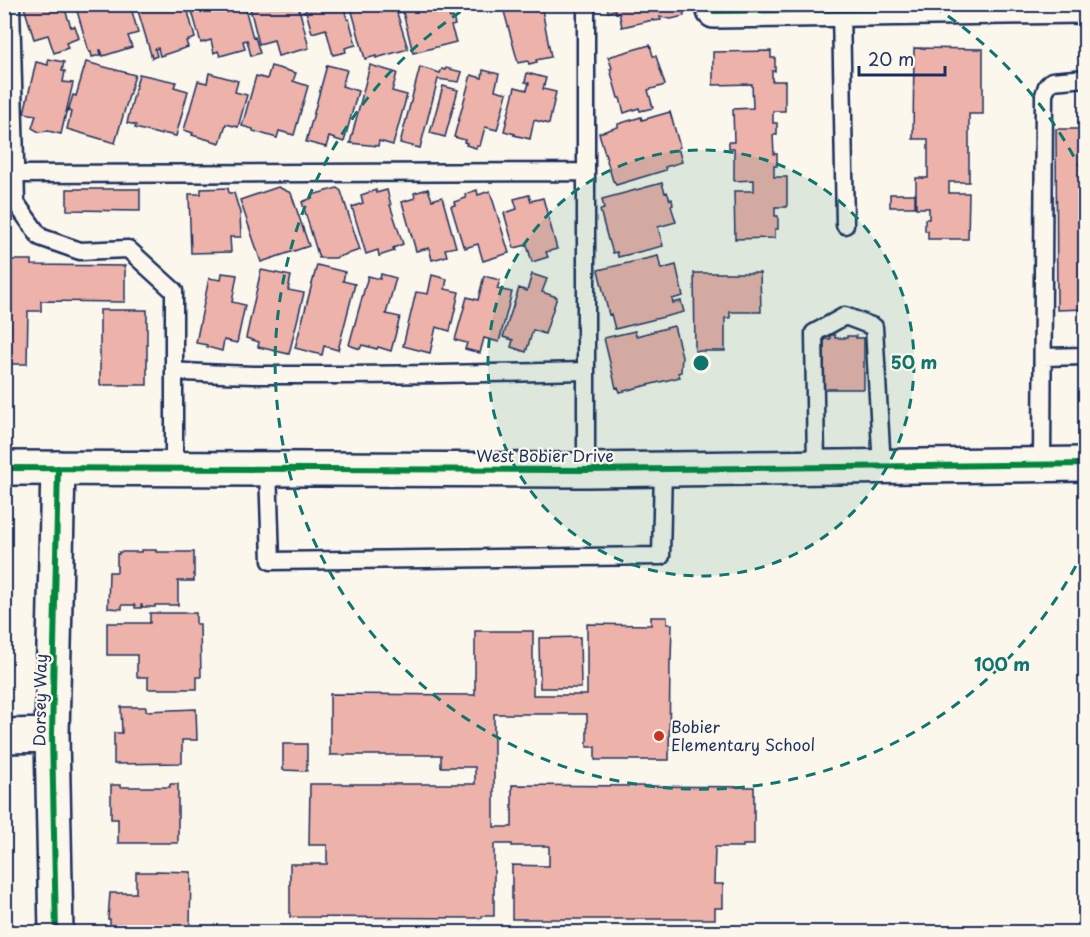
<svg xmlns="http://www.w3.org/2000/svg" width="1090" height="937" viewBox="0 0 1090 937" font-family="'Playpen Sans',sans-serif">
<rect width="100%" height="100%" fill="#fbf7ec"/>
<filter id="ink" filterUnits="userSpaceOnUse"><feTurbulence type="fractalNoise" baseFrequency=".0167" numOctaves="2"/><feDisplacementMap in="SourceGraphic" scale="12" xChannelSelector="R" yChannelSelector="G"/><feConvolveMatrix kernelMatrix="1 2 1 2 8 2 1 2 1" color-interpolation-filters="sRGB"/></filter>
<g filter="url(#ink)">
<path fill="#edb2a9" stroke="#1b2f5e" stroke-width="1.5" d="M23,4H63L71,27L75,26L79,38L66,43L68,48L54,53L48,35L34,39Z
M75,4H130L138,33L128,36L132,47L103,56L101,50H100L101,55L92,57L91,52H89Z
M136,4H186L195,38L186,41L188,47L160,56L158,48L155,49L157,56L152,58Z
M190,4H244L253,38L255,37L260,53L251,56L247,40L243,41L245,49L220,56L218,51L214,53L211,40L201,43Z
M249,4H298L309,48L278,56L274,40L259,44Z
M304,4H343L347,19H349L356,45L345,48L346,52L333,55L326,29L312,33Z
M350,4H395L396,8L401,7L402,12L397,13L408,49L376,58V56L365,59Z
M401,4H446L450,18L453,17L455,25L451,26L456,42L413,53Z
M502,4H541L551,57L536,60L537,62L529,64L528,61L518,63Z
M607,4H657V7H667V5L668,4H682L684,16L671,19L660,17L661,20L653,21V20L622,27L619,12L616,13L615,10L608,12Z
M650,45L653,56H656L665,85L648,90L653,108L640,111L639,108L624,113L620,98H618L610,69L612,68L608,57Z
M914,48L983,49V114H969V182H949V193H969L968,239H928V231H925V219H929V208H916V178H928V139H913Z
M771,51V58H775V71H772V81H785V111H773V123H777V135H773L774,154H777V166H774V177H787V207H775V216H778V229H775V238L735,239L734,191H754V180L734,181V148H729V142H734L733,109L753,108L752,84L713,85V52Z
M48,59L64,62L62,71H65L63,82L73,83L61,134L48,131L39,132L32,128L36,115L24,113L36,62L48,65Z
M86,62L135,75L115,143L67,129L71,112L68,111L73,95L76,96Z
M327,65L347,70L342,86L358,91L344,142L329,137L326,147L306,142Z
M370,65L397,73L392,91L407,95L393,145L379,141L378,146L350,143Z
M271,66L296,73L293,81L308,86L294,135L279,131L277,138L253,131V129L242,126L256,76L267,79Z
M420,67L440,73L442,69L445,70L446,68L462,72L459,82L438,79L420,148L400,143Z
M483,70L499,74L495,90L507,93L497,130L485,127L480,146H477L476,148L466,145L467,143L464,142L465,140L454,137L471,75L482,78Z
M209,73L238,81L235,92L247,95L238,127L226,124L220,143L192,135L193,133L184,130L198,81L207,83Z
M527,73L546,78L543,89L556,92L549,124L534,120L530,139L514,135L515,134L504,131L515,87L527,90L529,83L525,82Z
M139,74L176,82L174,87L188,91L176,136L162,133V135L135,128L136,125L127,123Z
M443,86L458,90L445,137L430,133Z
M670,112L680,147L678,148L682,162L665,167L666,170L616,185L614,181H613L599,133L618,127V124L641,117L642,120Z
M1056,129H1086V309L1057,310Z
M662,183L665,193L667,192L670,200L672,199L673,205L671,206L676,222L658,227L663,246L618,257L617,252L613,253L609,240H608L600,210L604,209L602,199Z
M278,187L291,193L309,246L261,262L240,200Z
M228,188L229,193H234L240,213L241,237H230L231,252L191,253L189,194H201V189Z
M337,188L341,191L360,250L335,258H319L302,202L312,198V195Z
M67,189H140V211L67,210Z
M428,189L432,200L442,197L456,247L445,249L447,256L432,260L429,248L416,251L402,202L415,198L414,193Z
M376,190V193L387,190L391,205H390L403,244L393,248L394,251L379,256L378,250L366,254L352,207L363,203L361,195Z
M477,190L478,195L490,191L509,253L483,261L478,244L465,248V245L463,246L451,206L455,205L454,202L466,198L465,194Z
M890,194H915V207H890Z
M529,195L531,201L543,198L557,249L546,252L548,257L532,262L527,245L514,248L504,213L517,209L514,199Z
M658,256L661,269L676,265L683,296L672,299L673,303L681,301L684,312L615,329L611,314L609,315L598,270Z
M4,260H32V265L125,266V302L41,301V311H28L27,364H4Z
M317,265L345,272L343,281L355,284L338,350L324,346L322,355L295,348Z
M261,270L291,276L288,290L304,293L289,354L258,347L259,342L246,338Z
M222,273L237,275L232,302L245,305L237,343L224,340L222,351L207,347V345L196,343L209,278L221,280Z
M694,273H760L761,312H730V318H725V351H695Z
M381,274L396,278L386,314L400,317L391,351L378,347L377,349L362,345L360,349L349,345L368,276L380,279Z
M532,274L547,279L542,292L557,297L545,334L533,330L526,352L511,347L513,340L503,337L519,288L527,291Z
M432,275L447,279L445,289L459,292L450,331L436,327L430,353L403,346L416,292L428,294Z
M484,276L500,280L497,289L512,292L499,342L484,338L480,353L465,349L467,343L455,340L467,297L478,300Z
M100,310H147V385H100Z
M674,326L682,356L681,372L678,373L680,377L620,392L618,387L616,388L604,338L635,331L636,336Z
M830,335H835V338H847V336H856V338H864V389H824V339H830Z
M141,550H156V552H194V581H178V605H155V607H142V605H141V608H135V605H122V609L108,608L109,572H117V554H119V552H141Z
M150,613H196V624H200L201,677H197V689H148V677H137V655H107V623H150Z
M651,617H667V624H672L671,660H670L669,760H595V747H587V714H494V827H512V785L754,787V845H743V847H715L714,884H723V908H715V919H512V865L549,866V846H512V844H494V916H482V918L290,917V864H327V845H309L310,784H475V767H441V755H330V694L475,695V631H533V695H587V624L651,625Z
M580,637L581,688H540L539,638Z
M121,707H146V711L196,709L197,740H182V763L114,764V733H122Z
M283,744H307V771L283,770Z
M170,784H178V843H118V819H111V785H120V787H170Z
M156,871L191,872L190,926H118V929H110V919H108L110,893H136V872H156Z"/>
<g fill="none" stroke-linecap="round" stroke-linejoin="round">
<defs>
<path id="service" d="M11,4L16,203L40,237L80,251L128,249L174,291V468
M586,4V470
M841,9L845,225
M16,174L586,172
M1043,357L1086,356
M174,371C230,376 287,375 343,375C424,375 505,373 586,371
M1042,465L1044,95L1047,86L1052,81L1086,78
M816,467L814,333L845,316L874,327L882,467
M268,468L271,561L661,556L663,469"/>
<path id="minor" d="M714,11L1086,6
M4,736L52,735
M56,932L52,735L58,468"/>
<path id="primary" d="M4,468L586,470L1086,464"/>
</defs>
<use href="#service" stroke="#1b2f5e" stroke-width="21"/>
<use href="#minor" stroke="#1b2f5e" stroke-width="38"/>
<use href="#primary" stroke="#1b2f5e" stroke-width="38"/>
<use href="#service" stroke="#fbf7ec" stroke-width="16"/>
<use href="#minor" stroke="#fbf7ec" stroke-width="33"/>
<use href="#primary" stroke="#fbf7ec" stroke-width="33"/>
<defs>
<path id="cycleway" d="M714,11L1086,6
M4,468L586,470L1086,464
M56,932L52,735L58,468"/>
</defs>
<use href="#cycleway" stroke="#fbf7ec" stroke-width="10"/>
<use href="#cycleway" stroke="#00873e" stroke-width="6"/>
</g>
</g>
<circle cx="701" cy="363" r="213" fill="#0f766e" fill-opacity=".12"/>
<g fill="none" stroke="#0f766e" stroke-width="3" stroke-dasharray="10 8">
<circle cx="701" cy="363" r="213"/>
<path d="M1084 550A426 426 0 1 1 469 6M933 6A426 426 0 0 1 1084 176"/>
</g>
<circle fill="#c8321e" stroke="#fbf7ec" stroke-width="2" cx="659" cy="736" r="6"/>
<g text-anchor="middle" stroke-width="4.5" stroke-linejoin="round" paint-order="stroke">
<g font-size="16" fill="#1b2f5e" stroke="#fbf7ec">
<text x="545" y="462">West Bobier Drive</text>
<text transform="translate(40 700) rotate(-89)" y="6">Dorsey Way</text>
</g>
<g font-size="16" fill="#1b2f5e" stroke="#fbf7ec" text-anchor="start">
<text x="671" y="733">Bobier<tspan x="671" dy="18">Elementary School</tspan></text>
</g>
</g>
<circle cx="701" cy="363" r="9" fill="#0f766e" stroke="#fbf7ec" stroke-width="3"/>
<g font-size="18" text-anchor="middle" font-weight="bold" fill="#0f766e" stroke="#fbf7ec" stroke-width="4.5" stroke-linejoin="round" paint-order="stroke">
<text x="914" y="369">50 m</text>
<text x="1002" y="671">100 m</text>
</g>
<rect width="1090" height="937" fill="none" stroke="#fbf7ec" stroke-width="24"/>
<rect x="12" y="12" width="1066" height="913" fill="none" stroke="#1b2f5e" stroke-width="2" filter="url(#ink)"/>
<path d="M859 66v9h86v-9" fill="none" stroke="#1b2f5e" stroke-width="3"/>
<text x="868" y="66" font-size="18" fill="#1b2f5e" stroke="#fbf7ec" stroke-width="4.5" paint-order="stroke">20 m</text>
</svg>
